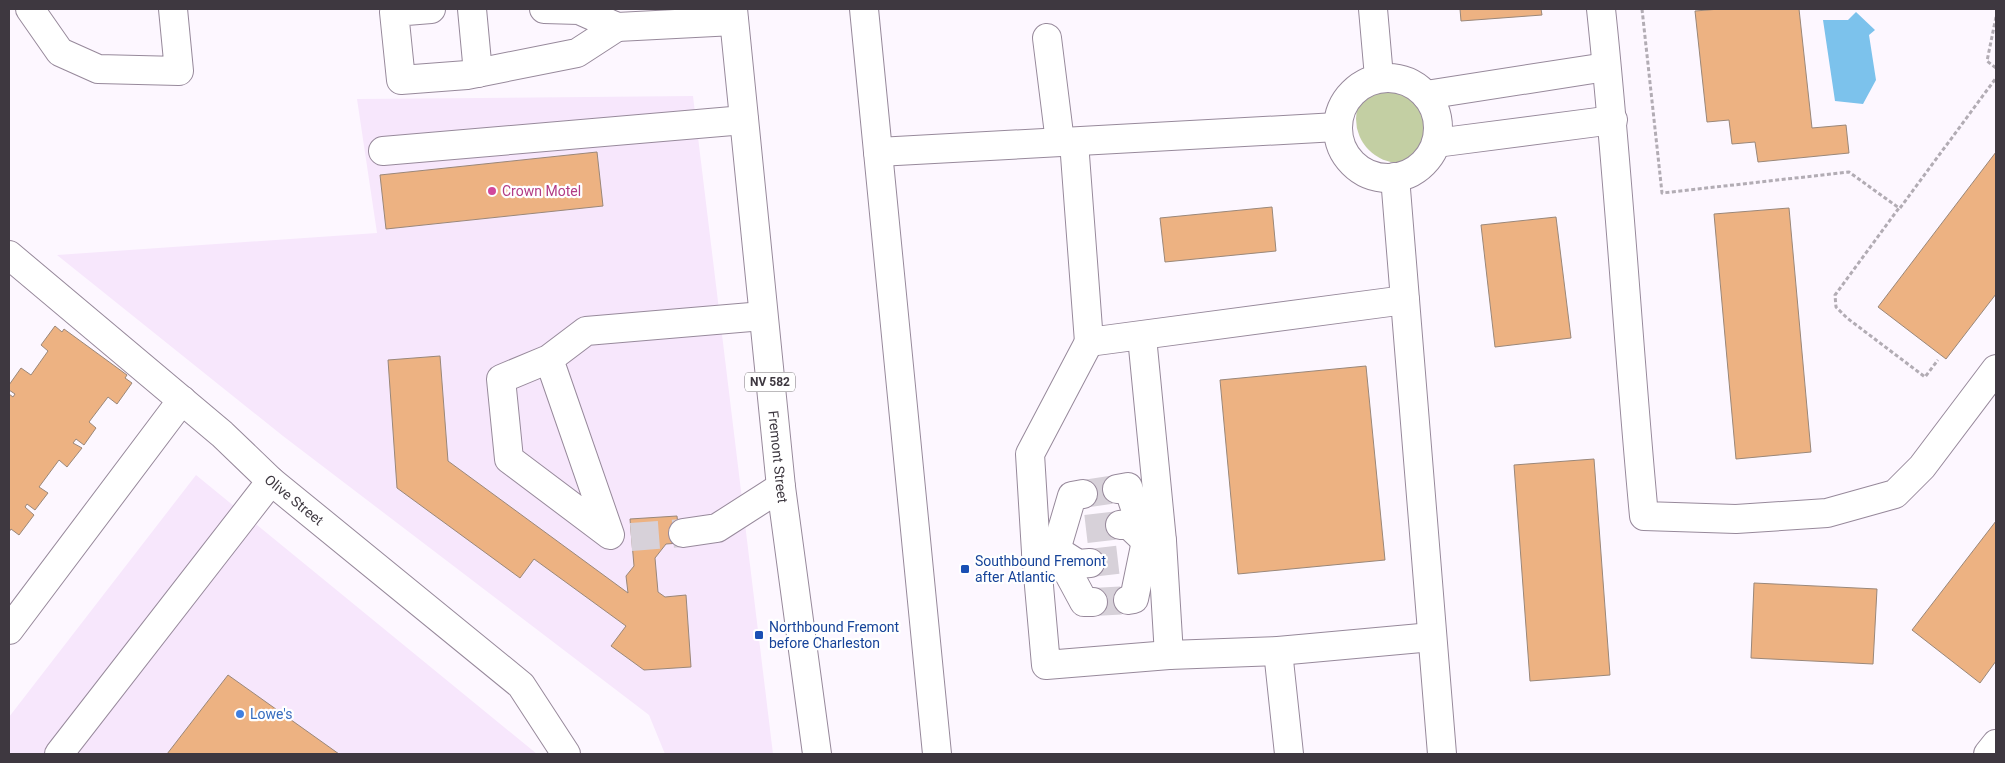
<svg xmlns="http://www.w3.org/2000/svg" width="2005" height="763" viewBox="0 0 2005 763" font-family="Roboto,sans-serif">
<rect width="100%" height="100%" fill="#fdf7ff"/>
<path fill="#f7e7fc" d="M693,96L773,754H665L649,715L283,436L57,255L377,233L357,99Z
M196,475L537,754H9V717Z"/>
<path fill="#c3cfa3" d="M1356 119a44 44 0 1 1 88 0a44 44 0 1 1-88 0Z"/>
<path fill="#7cc2ec" d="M1856,12L1875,30L1869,35L1876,80L1863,104L1835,101L1823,20H1848Z"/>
<path fill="#edb282" stroke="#9a8779" d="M1460,9H1541L1542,15L1461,21Z
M1720,9H1799L1812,128L1846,125L1849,153L1758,162L1755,142L1732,144L1729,120L1707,122L1695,11Z
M597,152L603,206L386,229L380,175Z
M1996,152V294L1946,359L1878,307Z
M1272,207L1276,251L1165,262L1160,218Z
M1789,208L1811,452L1736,459L1714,214Z
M1556,217L1571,338L1495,347L1481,225Z
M55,326L62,332L64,329L127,375L125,378L132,383L117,404L108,397L89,422L96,428L84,445L76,439L73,443L82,448L67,467L59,460L39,487L48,493L35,510L27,504L25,507L34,515L19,535L11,529L9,532V394L13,397L15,394L9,390V385L21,368L31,375L48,351L41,345Z
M440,356L448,461L628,593L626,576L634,566L630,519L677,516L680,543L666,544L655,558L658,592L665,597L686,595L691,667L644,670L611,646L626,626L534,559L520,578L397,488L388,360Z
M1366,366L1385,560L1238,574L1220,380Z
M1594,459L1610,675L1530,681L1514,465Z
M1996,521V661L1980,683L1912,630Z
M1754,583L1877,589L1873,664L1751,658Z
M228,675L339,754H167Z"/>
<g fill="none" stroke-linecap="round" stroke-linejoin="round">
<path stroke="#d7d1d9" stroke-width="28" stroke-dasharray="28 14" stroke-linecap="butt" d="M1083,494L1117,489
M1086,529L1120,525
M631,537L683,533
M1090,563L1124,559
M1093,602L1128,600"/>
<defs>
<g id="minor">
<path d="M30,9L60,52L98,69L179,71L173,9"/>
<path d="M431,9L394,12L401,80L467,75L577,53L617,27"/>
<path d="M472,9L478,73"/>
<path d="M544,9L579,10L617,27L734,21"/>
<path d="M1373,9L1379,77"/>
<path d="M1601,9C1619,177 1628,347 1644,516L1736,519L1827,513L1895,494L1922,467L1996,369"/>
<path d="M1047,38L1060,142"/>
<circle cx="1388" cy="128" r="50"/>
<path d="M1426,95L1606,67"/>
<path d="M1074,142L1089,342L1405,300"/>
<path d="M1436,143L1613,120"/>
<path d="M383,151L744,120"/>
<path d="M878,152L1337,127"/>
<path d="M1395,177L1442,754"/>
<path id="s1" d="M9,255L222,434L271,481L521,685L566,754"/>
<path d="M1142,337L1162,541"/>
<path d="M1089,342L1030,454L1036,552L1056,550L1078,564L1090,563"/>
<path d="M549,359L610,535L509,459L501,379L549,359L586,331L763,316"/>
<path d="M1117,489L1128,487L1146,541L1134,599L1128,600"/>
<path d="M1083,494L1072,496L1056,550L1084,602H1093"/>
<path d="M1120,525L1128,524L1146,541H1162L1169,655"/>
<path d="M683,533L717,528L781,487"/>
<path d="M1036,552L1046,665L1169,655L1278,651L1432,637"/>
<path d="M9,630L182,400"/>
<path d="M1278,651L1289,754"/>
<path d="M59,754L271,481"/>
<path d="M1988,754L1996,744"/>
</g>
<g id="major">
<path id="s2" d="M733,9L781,487L817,754"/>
<path d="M864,9L937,754"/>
</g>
</defs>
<use href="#minor" stroke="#97899b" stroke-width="30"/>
<use href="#major" stroke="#97899b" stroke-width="30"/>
<path stroke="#b2acb4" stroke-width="3" stroke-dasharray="4 2.5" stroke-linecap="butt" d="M1642,9L1662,193L1849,172L1899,208L1835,295L1836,307L1847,318L1925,377L1938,360
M1996,17L1987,61L1996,68
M1900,208L1996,78"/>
<use href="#minor" stroke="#fff" stroke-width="28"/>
<use href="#major" stroke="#fff" stroke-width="28"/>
</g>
<circle fill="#d1479c" stroke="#fff" stroke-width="2" cx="492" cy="191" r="5"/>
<g fill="#1a4fb4" stroke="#fff" stroke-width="2">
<rect x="960" y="564" width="10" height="10" rx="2.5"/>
<rect x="754" y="630" width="10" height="10" rx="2.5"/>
</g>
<circle fill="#3f7fe0" stroke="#fff" stroke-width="2" cx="240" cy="714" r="5"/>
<g text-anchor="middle" stroke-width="4.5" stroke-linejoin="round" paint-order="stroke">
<rect fill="#fff" stroke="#787479" stroke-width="1" x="745" y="372.5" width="50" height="19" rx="4"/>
<g font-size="12" font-weight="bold" fill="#3e3840">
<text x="770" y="386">NV 582</text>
</g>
<g font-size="14" fill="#b23c85" stroke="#fff" text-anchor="start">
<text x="502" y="196">Crown Motel</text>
</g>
<g font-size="14" fill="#3e3840" stroke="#fff">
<text dy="5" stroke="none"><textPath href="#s2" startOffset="450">Fremont Street</textPath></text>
<text dy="5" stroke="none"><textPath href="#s1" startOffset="376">Olive Street</textPath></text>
</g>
<g font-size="14" fill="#164399" stroke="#fff" text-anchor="start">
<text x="975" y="566">Southbound Fremont<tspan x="975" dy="16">after Atlantic</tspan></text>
<text x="769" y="632">Northbound Fremont<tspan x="769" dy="16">before Charleston</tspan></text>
</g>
<g font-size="14" fill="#366cbe" stroke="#fff" text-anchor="start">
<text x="250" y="719">Lowe's</text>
</g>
</g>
<rect width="2005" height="763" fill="none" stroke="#3e3840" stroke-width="20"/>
</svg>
